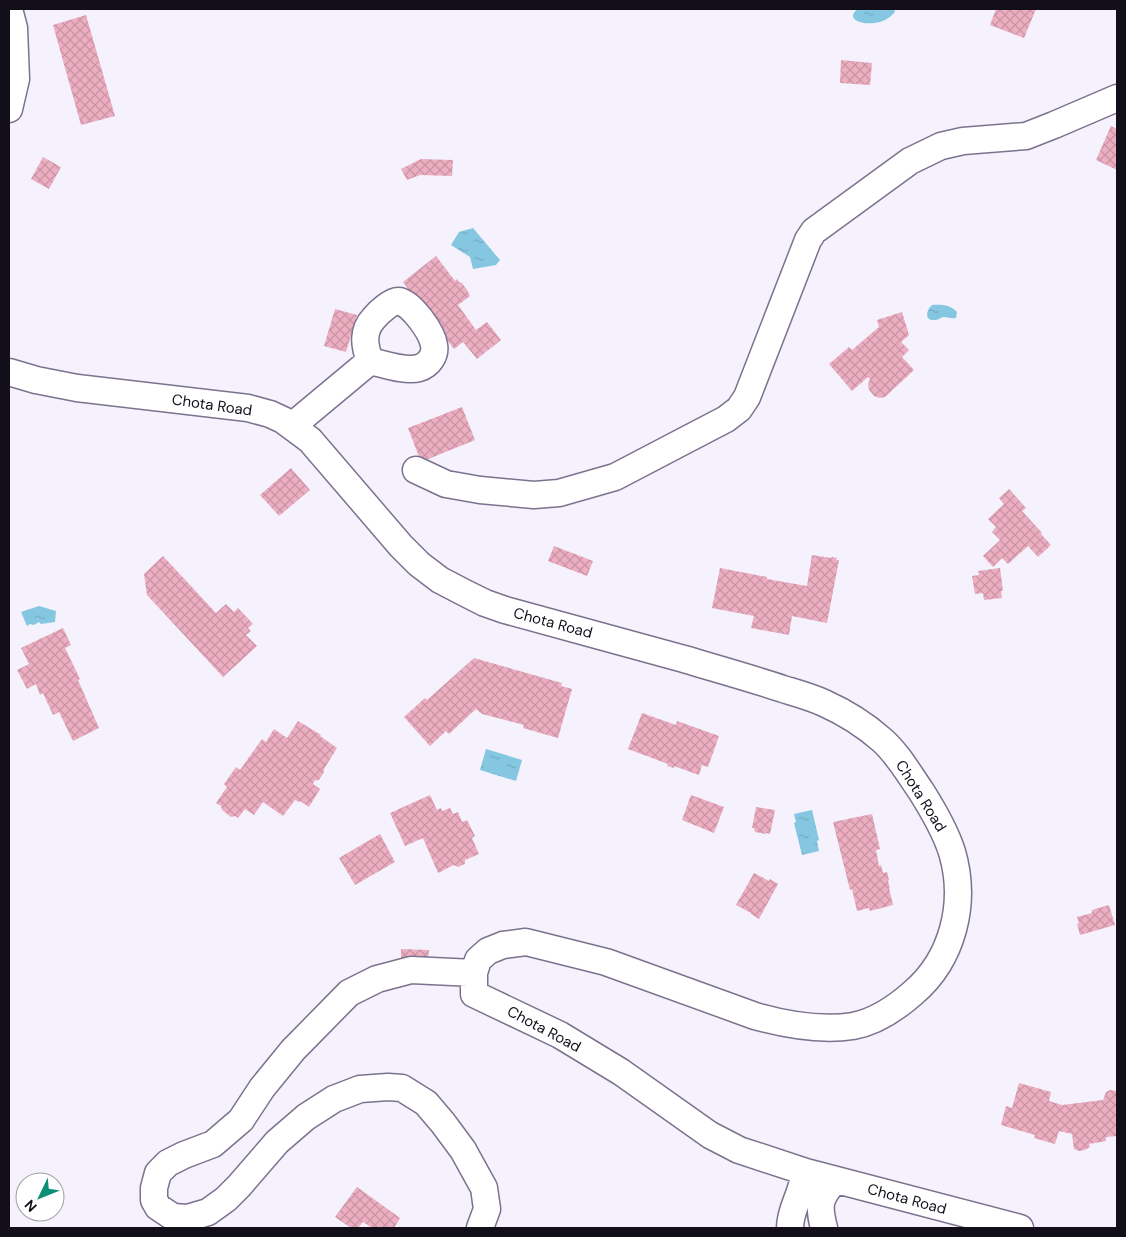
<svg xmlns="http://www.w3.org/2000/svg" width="1126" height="1237" viewBox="0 0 1126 1237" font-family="'DM Sans',sans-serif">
<defs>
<pattern id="water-ripples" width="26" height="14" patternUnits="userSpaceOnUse" patternTransform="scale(1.25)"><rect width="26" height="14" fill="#85c7e1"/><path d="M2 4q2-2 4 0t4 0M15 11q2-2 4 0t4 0" fill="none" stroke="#72aac0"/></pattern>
<pattern id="building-cross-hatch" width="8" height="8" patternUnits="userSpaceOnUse" patternTransform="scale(1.25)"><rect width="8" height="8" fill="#ecaec1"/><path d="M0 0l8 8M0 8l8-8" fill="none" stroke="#ca94a5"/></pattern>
</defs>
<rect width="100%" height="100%" fill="#f5f1fd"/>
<path fill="url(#water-ripples)" d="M858,9H894L895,12C879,32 839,22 858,9Z
M473,228L500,260L496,265L473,269L470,257L451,245L459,232Z
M932,305C941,304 951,305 957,312L956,318C951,319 948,317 943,317C940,318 938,320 935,320C924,321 926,310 932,305Z
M39,606L56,611L55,622L41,624L39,622L34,625L30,624L27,626L21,612Z
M486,749L522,760L516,781L480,770Z
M812,810L819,840L817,841L819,851L802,855L794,823L796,822L794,814Z"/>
<path fill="url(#building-cross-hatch)" d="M996,9H1036L1024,38L990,25Z
M86,15L115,116L81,125L53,25Z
M841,60L872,63L870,85L840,83Z
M1111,126L1117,129V170L1096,160Z
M43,157L61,167L49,189L31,179Z
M421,159L453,160L452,176L420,175L407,180L401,169Z
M436,256L455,281L457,279L459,282L462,283L467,290L470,296L458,305L476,330L487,322L501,340L477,359L463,342L454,349L403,282Z
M335,309L357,315L346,352L324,346Z
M902,312L909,335L901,342L909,350L902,357L914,370L885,397L880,398L874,396L869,390L868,384L870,379L868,377L852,391L829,364L849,347L852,350L879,327L877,320Z
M462,407L475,440L421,462L408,428Z
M291,468L310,490L279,516L260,495Z
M1009,489L1026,508L1022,511L1042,533L1041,534L1051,545L1038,557L1028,546L1008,564L1002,558L993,567L983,556L1000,540L992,532L996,527L988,519L1004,504L999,498Z
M554,546L593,561L587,576L548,561Z
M812,555L831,558L832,557L837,558L836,560H839L827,623L792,616L789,635L751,628L754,616L712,608L720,568L767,577V579L807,586Z
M163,556L216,613L226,604L234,612L238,608L253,624L248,628L251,631L246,635L257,646L223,677L147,595L144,574Z
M1000,568L1003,591H1001L1002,598L984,600L983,593L975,594L972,576L979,575L978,571Z
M63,628L71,645L65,648L80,679L78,680L99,728L73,741L59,712L53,715L43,693L40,695L36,684L27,689L17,670L29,664L21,648Z
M474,658L562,683L561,686L572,689L558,738L523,728L524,725L482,714L476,709L449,734L446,731L430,746L404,717L425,698L427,700Z
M642,713L676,725L677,721L719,736L708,767L702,765L699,775L674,766V768L667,766L668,764L628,749Z
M298,721L321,735L320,736L337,748L324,769V772L319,780L314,781L313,784L320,789L309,807L300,801L299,802L295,800L283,816L263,802L254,815L245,809L238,818L235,816L231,817L222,810L221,806L216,803L227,787L224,784L236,767L240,770L262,739L266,742L274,729L287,738Z
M430,795L437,810L441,808L442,811L450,808L453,814L458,812L462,822L467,820L475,836L472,838L479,854L465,860V864L458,867L454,865L438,873L423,838L405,846L390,813Z
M691,795L724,807L714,833L682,820Z
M756,807L775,810L770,834L766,833V834L755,832L754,828H752Z
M872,814L880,849L876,850L879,866L881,865L883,873L887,872L889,880L888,881L890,888H889L893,905L870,911L869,908L857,911L852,889L850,890L833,822Z
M380,834L395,862L355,885L339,858Z
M754,873L769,881L770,879L778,884L759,919L751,914V913L736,905Z
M1109,905L1115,925L1080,935L1077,924L1079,923L1077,917L1092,913V910Z
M401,949L429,950L428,964L401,962Z
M1019,1083L1051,1092L1049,1101L1062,1105L1103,1100L1106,1092L1110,1090L1117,1091V1136L1106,1137V1141L1089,1144L1090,1147L1085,1150L1079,1151L1074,1149L1072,1134L1059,1131L1055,1144L1034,1138L1035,1135L1001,1125L1006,1106L1012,1108Z
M357,1187L400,1218L394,1228H372L363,1222L358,1228H351L335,1217Z"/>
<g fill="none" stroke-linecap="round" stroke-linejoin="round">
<defs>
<path id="minor" d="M9,109L16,79L14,28L9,9
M9,372L36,380L77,388L248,408L270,414L283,420L310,440L401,546L419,564L440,580L465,593L485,603L505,610C565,626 624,643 684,659C717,669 750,678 783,689C796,693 811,697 824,703C844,712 865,725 882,740C898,754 909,774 921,791C933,810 945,830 952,852C967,903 953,959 913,993C896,1008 875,1022 853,1026C820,1031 787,1025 755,1016L606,962L526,942L503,945L488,951L478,960L474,973V994L560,1035L621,1072L710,1135L739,1150L806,1172L1020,1228
M292,426L370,361C364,345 362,331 374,318C378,313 392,300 399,301C412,304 432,332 434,345C436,355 429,365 419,368C405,372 384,364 370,361
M416,470L446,484L480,490L534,495L559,493L615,477L726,419L739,409L747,397L808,240L814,231L910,161L941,146L963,141L1026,136L1054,125L1117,98
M474,973L411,970L377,979L349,993L293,1050L262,1088L241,1120L213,1144L184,1155L168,1163L158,1173L154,1188V1200L158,1207L173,1217L188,1218L208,1212L226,1199L239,1186L277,1142L306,1117L334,1099L360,1089L388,1087L402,1088L426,1103L443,1123L463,1150L484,1188L487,1209L480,1228
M790,1228C790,1213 797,1202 801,1188C803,1183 804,1177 806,1172
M824,1228C818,1204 819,1199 835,1180"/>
</defs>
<use href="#minor" stroke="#7c728e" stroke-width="29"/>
<use href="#minor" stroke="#fff" stroke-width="26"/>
</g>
<g text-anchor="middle" stroke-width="4" stroke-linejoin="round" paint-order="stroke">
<g font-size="15" fill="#130f1a" stroke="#fff">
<text transform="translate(212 405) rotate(8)" y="5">Chota Road</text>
<text transform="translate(553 623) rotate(15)" y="5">Chota Road</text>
<text transform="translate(921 796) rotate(58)" y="5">Chota Road</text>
<text transform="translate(544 1029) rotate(28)" y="5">Chota Road</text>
<text transform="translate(907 1199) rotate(15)" y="5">Chota Road</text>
</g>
</g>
<rect width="1126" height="1237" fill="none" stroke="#130f1a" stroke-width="20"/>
<g transform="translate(40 1197) rotate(227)"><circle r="24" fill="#ffffff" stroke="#a19fa3"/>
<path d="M0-4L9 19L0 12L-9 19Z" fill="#0d8f75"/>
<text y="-8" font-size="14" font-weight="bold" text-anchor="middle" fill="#130f1a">N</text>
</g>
</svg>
